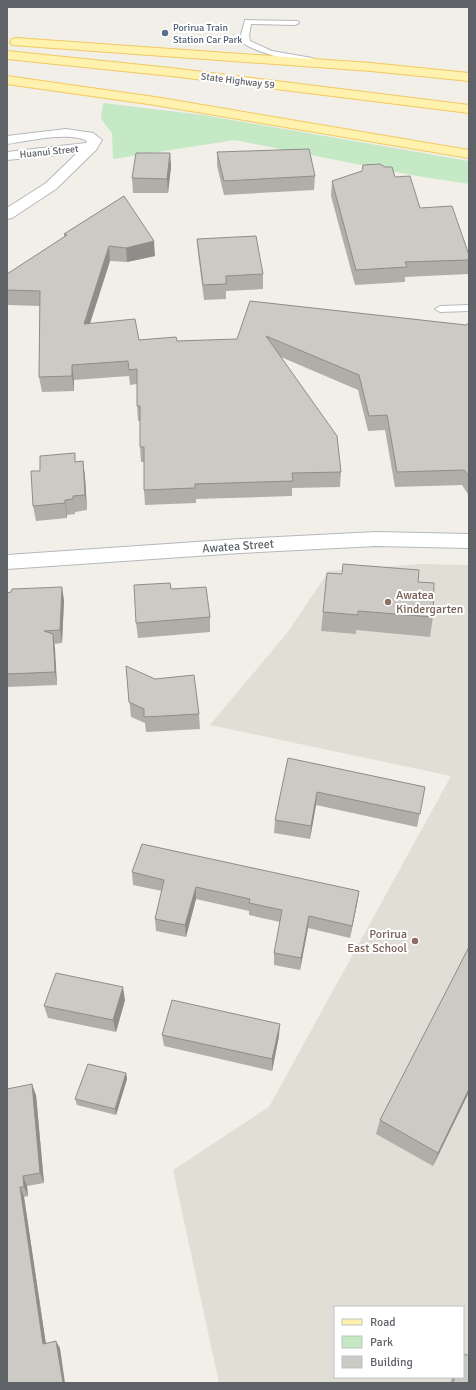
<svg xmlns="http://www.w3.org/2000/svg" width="476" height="1390" viewBox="0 0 476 1390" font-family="Signika,sans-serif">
<rect width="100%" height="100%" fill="#f1efe8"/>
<path fill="#e1ded6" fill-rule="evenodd" d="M421,564L469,565V1383H219L173,1170L269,1107L451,776L210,725L287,633L329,571ZM335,1307H463V1377H335Z"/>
<path fill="#c5e8c5" d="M103,103L203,115L469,161V184L417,176L235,140L113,159L112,133L101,119Z"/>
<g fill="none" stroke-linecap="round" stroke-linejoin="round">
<defs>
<path id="service" d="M245,20L298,21L299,23L295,25L251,24L249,35L250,41L272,51L312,58L316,60C307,68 251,51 242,42L241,35Z
M469,305V311L440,312L435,309L440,306Z"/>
<path id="minor" d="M66,129L93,133L102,140L96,150L56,189L12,218L7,219V208L46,183L77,153L7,160V152L86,143L87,141C69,131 28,141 7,144V136Z
M376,532L469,534V548L376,546L240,553L7,569V555L240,539Z"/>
<path id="primary" d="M16,38L371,63L469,73V81L371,71L12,45L10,42L12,39Z
M7,51L171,68L469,105V113L171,76L7,59Z
M7,76L155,97L469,150V158L155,105L7,84Z"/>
</defs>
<use href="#service" stroke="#b5b8bc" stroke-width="2"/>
<use href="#minor" stroke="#b5b8bc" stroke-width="2"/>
<use href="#primary" stroke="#f2c960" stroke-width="2"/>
<use href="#service" fill="#fff" fill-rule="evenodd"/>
<use href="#minor" fill="#fff" fill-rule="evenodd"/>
<use href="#primary" fill="#fff2af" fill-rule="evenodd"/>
</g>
<path fill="#afaea9" d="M217,152L315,176L314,190L224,195L217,166Z
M170,153L171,167L168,193H133L132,178Z
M395,177L420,208L469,255V270L468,274L405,277V282L355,285L331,196L332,181Z
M124,196L155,256L127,262L110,261L90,323L139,340L177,341L237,339L250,301L466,325L469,323V494H468L462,485L395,487L385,430L368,431L358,390L281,357L341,472L340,487L292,488V496L196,499V503L145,505L144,490V462H141L140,447V421H138L137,406V384L130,385L129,376L74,380V391L42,392L39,377L40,306L7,305V274L64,238V234Z
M197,239L263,274V289L226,291V299L204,300L198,253Z
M83,461L85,477L87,510L75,512V514L67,515V518L36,521L33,506L40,471L76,462Z
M418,582L433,617L430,637L356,630V634L321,631L323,612Z
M171,589L210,617V632L138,638L136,623Z
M7,593L64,600L62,643L54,644L57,685L7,687Z
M126,666L199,714L200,729L146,732L145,723L131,717Z
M288,758L425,787L417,827L316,805L310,839L274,833L275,820Z
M132,872L359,891L357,904L350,938L308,928L300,970L274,965V953L280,922L249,915V911L196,899L186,937L156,931L155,919L162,891L133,885Z
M469,947V1092L433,1166L376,1134L380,1120Z
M125,1000L116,1032L48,1018L44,1006Z
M162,1035L279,1036L272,1071L164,1046Z
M126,1073L127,1079L116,1115L77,1105L75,1099Z
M7,1089L36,1095L44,1183L27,1186L28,1196L24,1197L46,1344L60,1348L7,1383Z
M465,1354L469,1383H450L452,1377H463V1356Z"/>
<path fill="#8f8d8a" d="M170,153L171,167L168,193L167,179Z
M154,241L155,256L127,262L126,248Z
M109,246L110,261L85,339L84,324Z
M72,365L74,380V391L72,376Z
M83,461L85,477L87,510L85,495Z
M65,500L67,515V518L65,503Z
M62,587L64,600L62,643L60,630Z
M53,634L55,648L57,685L55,672Z
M317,792L316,805L310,839L311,826Z
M196,887V899L186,937L185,925Z
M359,891L357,904L350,938L352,926Z
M309,916L308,928L300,970L301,958Z
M123,987L125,1000L116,1032L113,1020Z
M280,1024L279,1036L272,1071V1059Z
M126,1073L127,1079L116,1115L115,1109Z
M32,1084L36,1095L44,1183L40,1173Z
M469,1089V1092L433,1166L438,1153Z
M23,1176L27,1186L28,1196L24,1187Z
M20,1187L24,1197L47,1352L43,1344Z
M56,1341L60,1348L65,1383H63Z"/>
<path fill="#cccac5" stroke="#8f8d8a" d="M309,149L315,176L224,181L217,152Z
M136,153H170L167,179L132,178Z
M380,164L385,167H392L395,177L410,176L420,208L452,206L469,255V260L405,262L407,267L356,270L332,181L362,171L363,165Z
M124,196L154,241L126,248L109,246L84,324L135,319L139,340L176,337L177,341L237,339L250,301L466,325L469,323V476L464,470L397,472L387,415L369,416L359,375L266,336L337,436L341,472L292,473L293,481L195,484V488L144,490V447H140V406H137V369L129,370L128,361L72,365V376L39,377L40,291L7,290V274L67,235L64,234Z
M256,236L263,274L226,276V284L203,285L197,239Z
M75,453V462L83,461L85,495L73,496V499L65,500V503L33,506L31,471H40V456Z
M343,564L419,570L418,582L434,583L433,617L358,611V615L323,612L327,573L342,574Z
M170,583L171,589L206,587L210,617L136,623L134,585Z
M62,587L60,630L44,631L53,634L55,672L7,674V593L11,592L12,589Z
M126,666L155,679L194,675L199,714L144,717V709L129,702Z
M288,758L425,787L420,814L317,792L311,826L275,820Z
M142,844L359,891L352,926L309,916L301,958L274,953L282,910L249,903L250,899L196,887L185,925L155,919L164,880L132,872Z
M469,947V1089L438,1153L380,1120Z
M56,973L123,987L113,1020L44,1006Z
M172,1000L280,1024L272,1059L162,1035Z
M88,1064L126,1073L115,1109L75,1099Z
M32,1084L40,1173L23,1176L24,1187H20L43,1344L56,1341L63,1383H7V1089Z
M465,1354L469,1356V1383H453L455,1377H463V1358Z"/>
<circle fill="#5c6f8a" stroke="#fff" stroke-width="1.5" cx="165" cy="33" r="4"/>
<g fill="#8d6e63" stroke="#fff" stroke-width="1.5">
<circle cx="388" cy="602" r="4"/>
<circle cx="415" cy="941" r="4"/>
</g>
<g text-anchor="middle" stroke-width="4" stroke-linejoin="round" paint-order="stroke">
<g font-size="10" fill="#4e5e75" stroke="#fff" text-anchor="start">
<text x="173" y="31">Porirua Train<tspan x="173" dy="12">Station Car Park</tspan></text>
</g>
<g font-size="10" fill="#5f6368" stroke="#fff">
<text transform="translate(238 80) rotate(7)" y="4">State Highway 59</text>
<text transform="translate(49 151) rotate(-6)" y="4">Huanui Street</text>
</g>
<g font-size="12" fill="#5f6368" stroke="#fff">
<text transform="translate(238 546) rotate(-4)" y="4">Awatea Street</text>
</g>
<g font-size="12" fill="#785e54" stroke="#fff" text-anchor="start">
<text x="396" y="599">Awatea<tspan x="396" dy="14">Kindergarten</tspan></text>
<text x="407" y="938" text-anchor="end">Porirua<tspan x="407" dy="14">East School</tspan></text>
</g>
</g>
<rect width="476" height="1390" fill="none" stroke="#5f6368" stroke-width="16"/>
<rect x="334" y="1306" width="130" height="72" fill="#ffffff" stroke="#bfc1c3"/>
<rect x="342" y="1319" width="20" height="6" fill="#fff2af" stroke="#bfc1c3"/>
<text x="370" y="1326" font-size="12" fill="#5f6368">Road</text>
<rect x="342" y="1336" width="20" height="12" fill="#c5e8c5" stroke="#bfc1c3"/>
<text x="370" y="1346" font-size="12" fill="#5f6368">Park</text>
<rect x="342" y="1356" width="20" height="12" fill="#cccac5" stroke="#bfc1c3"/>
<text x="370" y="1366" font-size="12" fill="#5f6368">Building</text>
</svg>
